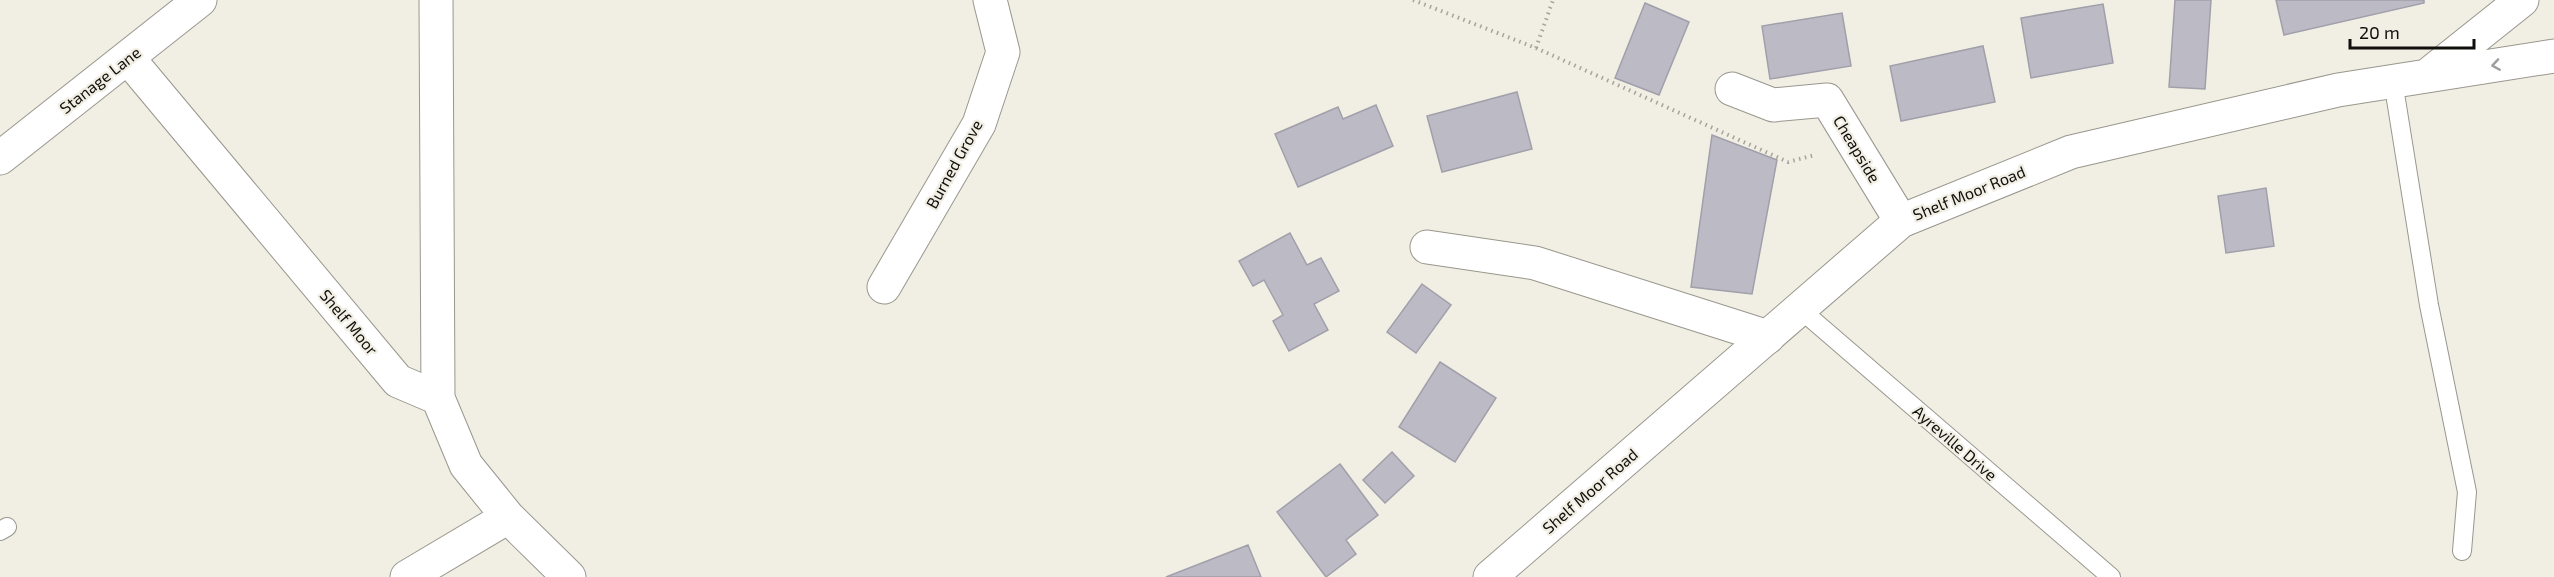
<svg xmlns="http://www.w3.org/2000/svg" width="2554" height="577" viewBox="0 0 2554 577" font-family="'Exo 2',sans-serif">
<rect width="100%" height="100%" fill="#f1efe4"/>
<path fill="#bcbbc5" stroke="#a19faa" stroke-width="1.5" d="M2175,0H2211L2205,89L2169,87Z
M2276,0H2424V3L2284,35Z
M1645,3L1689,22L1659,95L1615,78Z
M2103,4L2113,63L2031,78L2021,18Z
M1842,13L1851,66L1770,79L1762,26Z
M1983,46L1995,102L1901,121L1890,66Z
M1517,92L1532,149L1442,172L1427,116Z
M1376,105L1393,146L1298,187L1275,134L1338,107L1343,119Z
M1712,135L1777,160L1752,294L1691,287Z
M2266,188L2274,246L2226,253L2218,196Z
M1290,233L1307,265L1321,258L1339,291L1314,304L1328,330L1289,351L1273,321L1283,315L1264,280L1253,286L1239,261Z
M1422,284L1451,305L1416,353L1387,332Z
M1440,362L1496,398L1455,462L1399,427Z
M1392,452L1414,476L1385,503L1363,480Z
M1340,464L1378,515L1346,540L1356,554L1326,577L1277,512Z
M1248,545L1261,577H1166Z"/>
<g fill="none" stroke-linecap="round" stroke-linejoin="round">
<defs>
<path id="service" d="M2393,81L2429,305L2467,492L2462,551
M1800,309L2111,577
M0,531L7,527"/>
<path id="minor" d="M436,0L438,398
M128,58L398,381L438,398L466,465L508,517L569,577
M1732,89L1773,105L1827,100L1901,221
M0,158L200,0
M1427,247L1535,263L1768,337
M884,287L979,124L1003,52L990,0
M407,577L508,517"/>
<path id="tertiary" d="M2428,75L2522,0
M1490,577L1901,221L2071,152L2338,90L2554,56"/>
</defs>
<use href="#service" stroke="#99978d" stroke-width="20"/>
<use href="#minor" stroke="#99978d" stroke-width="35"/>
<use href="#tertiary" stroke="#99978d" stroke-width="35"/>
<path stroke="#a5a39b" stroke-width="4" stroke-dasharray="1.5 4.5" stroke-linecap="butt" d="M1413,0L1536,48L1788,162L1815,155
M1536,48L1553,0"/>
<use href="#service" stroke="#fff" stroke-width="18"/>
<use href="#minor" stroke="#fff" stroke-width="33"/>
<use href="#tertiary" stroke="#fff" stroke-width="33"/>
</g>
<defs><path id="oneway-chevron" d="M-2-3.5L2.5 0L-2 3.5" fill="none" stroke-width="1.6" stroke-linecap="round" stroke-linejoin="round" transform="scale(1.5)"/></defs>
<use stroke="#9f9f9e" href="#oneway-chevron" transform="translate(2496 65) rotate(171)"/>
<g text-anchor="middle" stroke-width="4.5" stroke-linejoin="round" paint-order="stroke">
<g font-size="16" fill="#100f0c" stroke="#f1efe4">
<text transform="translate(100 80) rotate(-38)" y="6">Stanage Lane</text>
<text transform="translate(1857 149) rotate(59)" y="6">Cheapside</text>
<text transform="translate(954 164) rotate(-61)" y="6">Burned Grove</text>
<text transform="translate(1969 193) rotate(-22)" y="6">Shelf Moor Road</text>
<text transform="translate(349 322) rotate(50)" y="6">Shelf Moor</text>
<text transform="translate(1955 443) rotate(41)" y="6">Ayreville Drive</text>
<text transform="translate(1590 491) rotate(-41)" y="6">Shelf Moor Road</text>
</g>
</g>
<path d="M2350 39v9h124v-9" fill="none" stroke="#100f0c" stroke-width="3"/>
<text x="2359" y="39" font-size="18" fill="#100f0c" stroke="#f1efe4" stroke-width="4.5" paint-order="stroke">20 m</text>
</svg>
